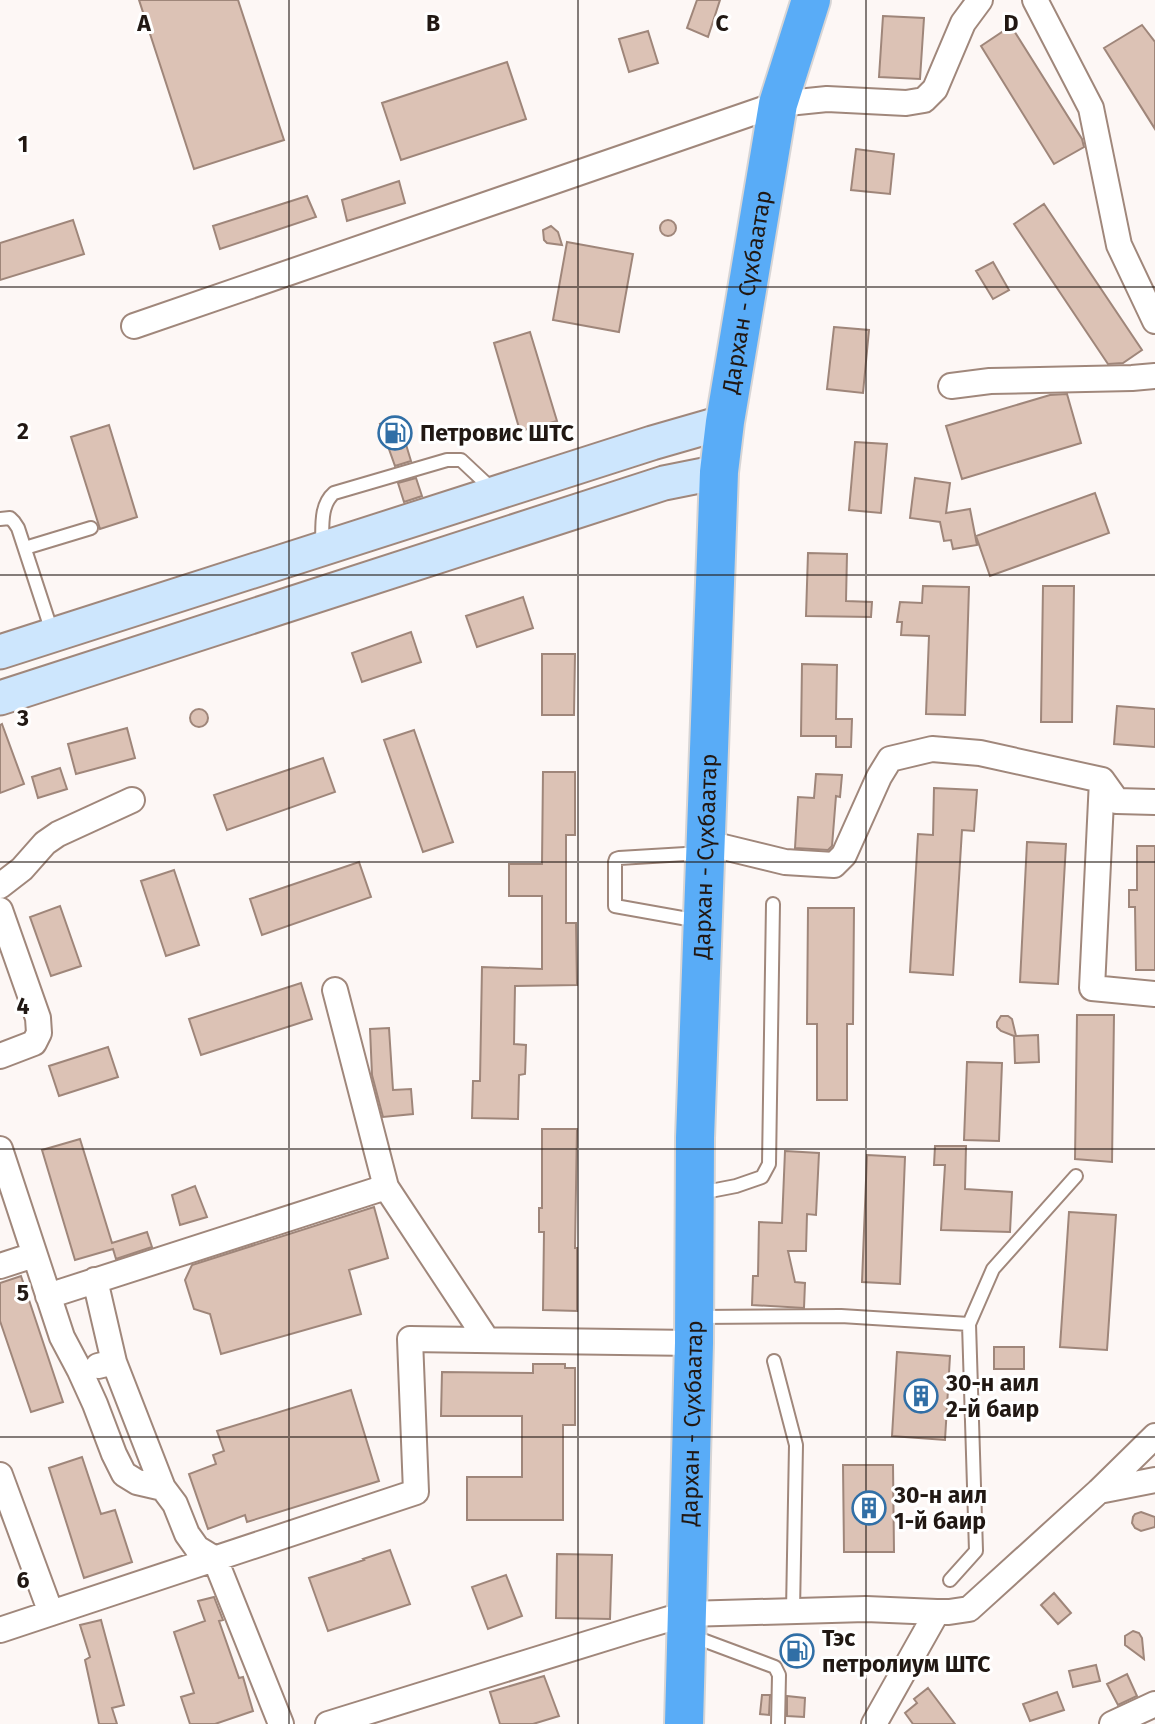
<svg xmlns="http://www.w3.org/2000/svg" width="1155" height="1724" viewBox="0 0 1155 1724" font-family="'Fira Sans',sans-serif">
<rect width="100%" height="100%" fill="#fdf7f5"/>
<path fill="#dcc2b5" stroke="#9f867a" stroke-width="2" d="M139,0H238L284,140L194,169Z
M697,0H720L708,37L687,28Z
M883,16L924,18L920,79L879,77Z
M1142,25L1155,42V129L1104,48Z
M1011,26L1082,139L1084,147L1054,164L981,46Z
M648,31L658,63L629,72L619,39Z
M507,62L526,119L401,160L382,103Z
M856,149L894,154L890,194L851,190Z
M399,181L405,203L347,221L342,200Z
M307,196L316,217L220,249L213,226Z
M1044,204L1142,350L1123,363L1108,364L1014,224Z
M660 228a8 8 0 1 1 16 0a8 8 0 1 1-16 0Z
M73,220L84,254L0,280V243Z
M551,226L558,232L562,245L547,243L544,240L543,230Z
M567,242L633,254L619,332L553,320Z
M993,262L1009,290L993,299L976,271Z
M834,327L869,330L863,393L827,389Z
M530,332L557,421L520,431L494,343Z
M1067,394L1081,443L962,479L946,426L1050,395Z
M398,418L411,461L395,466L380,424Z
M109,425L137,517L100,529L71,437Z
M855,442L887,444L881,513L849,510Z
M416,478L422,496L404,502L398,483Z
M915,478L950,483L946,513L970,509L977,545L953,549L951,540L944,541L940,522L910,518Z
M1095,493L1109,533L990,576L976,536Z
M808,553L847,554L846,601L872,602L871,617L806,616Z
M923,586L969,587L965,715L926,714L929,636L901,635L902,622H897L900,602L922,603Z
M1043,586H1074L1072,722H1041Z
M523,597L533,628L477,647L466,616Z
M411,632L421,662L362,682L352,653Z
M542,654H575L574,715H542Z
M802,664L837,665L836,719H852L851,747H836V736H801Z
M1117,706L1155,709V747L1114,744Z
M190 718a9 9 0 1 1 18 0a9 9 0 1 1-18 0Z
M2,724L24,784L0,793V725Z
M127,728L135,758L76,774L68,744Z
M414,730L453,842L423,852L384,740Z
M323,758L335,792L227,830L214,795Z
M60,768L67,789L38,798L32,777Z
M543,772H575V835H566V923H576L577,985L515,986L514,1044L526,1045L525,1074L519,1075L518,1119L472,1118L473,1081H480L482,967L542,969V896H509V864H542Z
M816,774L842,775L840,797L836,796L832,846L828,850L795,848L798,797L814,798Z
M934,788L977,790L974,831L962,830L953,975L910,972L918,834L933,835Z
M1027,842L1066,844L1058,984L1020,982Z
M1137,846H1155V970H1136L1135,907H1129V890H1137Z
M359,862L371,897L262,935L250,899Z
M174,870L199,945L166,956L141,881Z
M60,906L81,966L51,976L30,917Z
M808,908H854L853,1024H847V1100H817V1024H807Z
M301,983L312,1019L201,1055L189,1019Z
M1077,1015H1114L1112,1162L1075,1159Z
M1001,1016H1008L1012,1019L1016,1036L1038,1035L1039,1062L1015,1063L1014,1036L1001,1031L997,1027V1022Z
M389,1028L393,1090L411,1089L413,1114L383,1117L372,1075L370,1029Z
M108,1047L118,1077L59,1096L49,1066Z
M967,1062L1002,1063L999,1141L964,1140Z
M542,1129H577L575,1248H577V1311L543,1310L544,1232H539V1208H542Z
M80,1139L112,1243L147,1232L152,1247L116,1259L113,1249L75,1260L42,1150Z
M935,1146H966L965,1189L1012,1192L1010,1232L941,1230L945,1165H934Z
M785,1151L819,1153L816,1215L807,1214L806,1251H788L795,1282L805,1283L804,1308L752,1305L753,1276H758L759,1222L782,1223Z
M867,1155L905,1157L900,1284L862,1282Z
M195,1186L207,1217L180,1225L172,1195Z
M374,1207L388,1258L349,1270L361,1314L221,1354L210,1314L194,1309L185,1280L192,1265Z
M1069,1212L1116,1215L1107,1350L1060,1347Z
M21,1276L63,1402L31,1412L0,1321V1283Z
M994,1347H1024V1369H994Z
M897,1352L950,1356L945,1440L892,1436Z
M533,1364H565V1368H575V1425H563V1520H467V1477H522V1416H441L442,1372L533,1373Z
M351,1390L379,1481L247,1522L245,1515L208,1529L189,1474L216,1464L213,1455L224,1451L217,1431Z
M82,1457L101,1514L115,1510L132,1562L84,1578L49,1468Z
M843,1465H893L894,1552H844Z
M1141,1512L1155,1517V1527L1141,1531L1135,1528L1132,1523L1133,1517L1135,1514Z
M390,1550L410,1604L328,1631L309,1578L364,1560L363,1559Z
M557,1554L612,1555L610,1619L556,1618Z
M506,1575L522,1616L488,1629L472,1587Z
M1054,1593L1071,1613L1058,1624L1041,1605Z
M214,1597L223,1620L219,1621L239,1678L243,1677L253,1711L215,1724H190L181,1697L194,1693L174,1632L205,1621L198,1601Z
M101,1620L124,1705L112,1708L117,1724H99L85,1660L90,1657L80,1625Z
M1133,1631L1139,1633L1142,1638L1144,1659L1125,1645V1636Z
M808,1640L809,1660H786L785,1641Z
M1096,1665L1100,1681L1073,1687L1069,1671Z
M1127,1674L1137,1696L1118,1705L1107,1684Z
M544,1676L559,1716L533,1724H500L490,1692Z
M928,1688L955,1724H913L905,1713L917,1703L914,1699Z
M1057,1692L1064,1710L1030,1721L1023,1704Z
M762,1695H770L769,1715L760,1714Z
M787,1696L805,1698L804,1717L787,1716Z"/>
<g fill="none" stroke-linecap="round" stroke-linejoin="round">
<defs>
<path id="lane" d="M0,519L10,518L14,522L18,528L53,635
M322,547C323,529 319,506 334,493L447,460H461L493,490
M25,548L91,528
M699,921L615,906V862L616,859L619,858L702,853
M700,1193L736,1186L762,1177L769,1164L773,904
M698,1317L841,1316L969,1324L993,1269L1076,1176
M774,1361L796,1445L793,1611
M950,1580L976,1551L969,1324
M692,1636L775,1667L779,1675L778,1724"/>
<path id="street" d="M1035,0L1091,108L1119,245L1155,321
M134,326L778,104L827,99L906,103L924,100L935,89L963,23L980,0
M951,386L990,381L1132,378L1155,376
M1102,780L1092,988L1155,994
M707,843L785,862L834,865L844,855L879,777L890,759L932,749L980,753L1102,780L1117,801L1155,802
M0,886L22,869L45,843L58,834L132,800
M0,910L38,1018L39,1033L34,1043L0,1056
M335,990L386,1187L487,1340
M0,1149L62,1337L80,1371L95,1404L114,1454L124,1474L137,1482L163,1488L175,1504L187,1534L197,1548L215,1559L281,1724
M0,1266L34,1255
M95,1280L114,1362L98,1366
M48,1296L386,1187
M114,1362L163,1488
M0,1475L51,1613
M1099,1491L1155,1480
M0,1630L416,1492L410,1339L694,1343
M328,1724L635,1629L686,1614L866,1609L937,1612
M874,1724L937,1612H949L969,1609L1099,1491L1155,1436
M1112,1724L1155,1704"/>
<path id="secondary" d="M0,652L652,443L725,422
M0,698L664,483L719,472"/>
<g id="highway">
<path id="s1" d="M684,1724L694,1343L695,1138L719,472L725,422L778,104L811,0"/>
</g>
</defs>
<use href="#lane" stroke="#a0877b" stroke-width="16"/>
<use href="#street" stroke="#a0877b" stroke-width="28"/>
<use href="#secondary" stroke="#a0877b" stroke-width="37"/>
<use href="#highway" stroke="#d7d5d5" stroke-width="42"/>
<use href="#lane" stroke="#fff" stroke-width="12"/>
<use href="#street" stroke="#fff" stroke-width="24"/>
<use href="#secondary" stroke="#cde6fd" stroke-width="33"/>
<use href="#highway" stroke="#59acf7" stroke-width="38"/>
</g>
<path fill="none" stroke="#211813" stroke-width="2" stroke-opacity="0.55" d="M289,0V1724M578,0V1724M866,0V1724M0,287H1155M0,575H1155M0,862H1155M0,1149H1155M0,1437H1155"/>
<defs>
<symbol id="fuel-ring" viewBox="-11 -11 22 22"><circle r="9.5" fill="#fff" stroke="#316fa6" stroke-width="1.5"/><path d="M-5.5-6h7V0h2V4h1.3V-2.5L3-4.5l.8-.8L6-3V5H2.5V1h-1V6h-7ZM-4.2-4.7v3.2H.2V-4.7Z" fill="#316fa6"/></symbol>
<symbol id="building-ring" viewBox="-11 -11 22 22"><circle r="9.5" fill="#fff" stroke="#316fa6" stroke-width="1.5"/><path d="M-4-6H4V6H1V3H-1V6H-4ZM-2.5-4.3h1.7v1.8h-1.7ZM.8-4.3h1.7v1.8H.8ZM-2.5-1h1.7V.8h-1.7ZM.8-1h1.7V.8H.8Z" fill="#316fa6"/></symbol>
</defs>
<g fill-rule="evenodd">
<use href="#fuel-ring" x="376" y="414" width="38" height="38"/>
<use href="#building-ring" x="902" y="1377" width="38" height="38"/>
<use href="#building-ring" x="850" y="1489" width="38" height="38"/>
<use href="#fuel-ring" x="778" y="1632" width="38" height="38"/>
</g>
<g text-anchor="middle" stroke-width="6" stroke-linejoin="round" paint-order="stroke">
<g font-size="23" fill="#211813" stroke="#fff">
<text dy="8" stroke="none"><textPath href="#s1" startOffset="1435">Дархан - Сүхбаатар</textPath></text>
<text dy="8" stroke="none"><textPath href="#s1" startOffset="868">Дархан - Сүхбаатар</textPath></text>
<text dy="8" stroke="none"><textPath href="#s1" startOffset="301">Дархан - Сүхбаатар</textPath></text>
</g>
<g font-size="23" font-weight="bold" fill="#211813" stroke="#fff" text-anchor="start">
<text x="420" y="441">Петровис ШТС</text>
<text x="946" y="1391">30-н аил<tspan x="946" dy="26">2-й баир</tspan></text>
<text x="894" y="1503">30-н аил<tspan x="894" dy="26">1-й баир</tspan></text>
<text x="822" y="1646">Тэс<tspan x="822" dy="26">петролиум ШТС</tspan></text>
</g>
</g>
<g font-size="23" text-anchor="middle" font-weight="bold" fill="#211813" stroke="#fff" stroke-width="6" stroke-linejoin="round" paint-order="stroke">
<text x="144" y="31">A</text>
<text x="433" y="31">B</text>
<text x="722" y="31">C</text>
<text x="1011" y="31">D</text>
<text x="23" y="152">1</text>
<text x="23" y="439">2</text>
<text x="23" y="726">3</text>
<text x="23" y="1014">4</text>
<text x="23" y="1301">5</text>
<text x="23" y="1588">6</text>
</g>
</svg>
